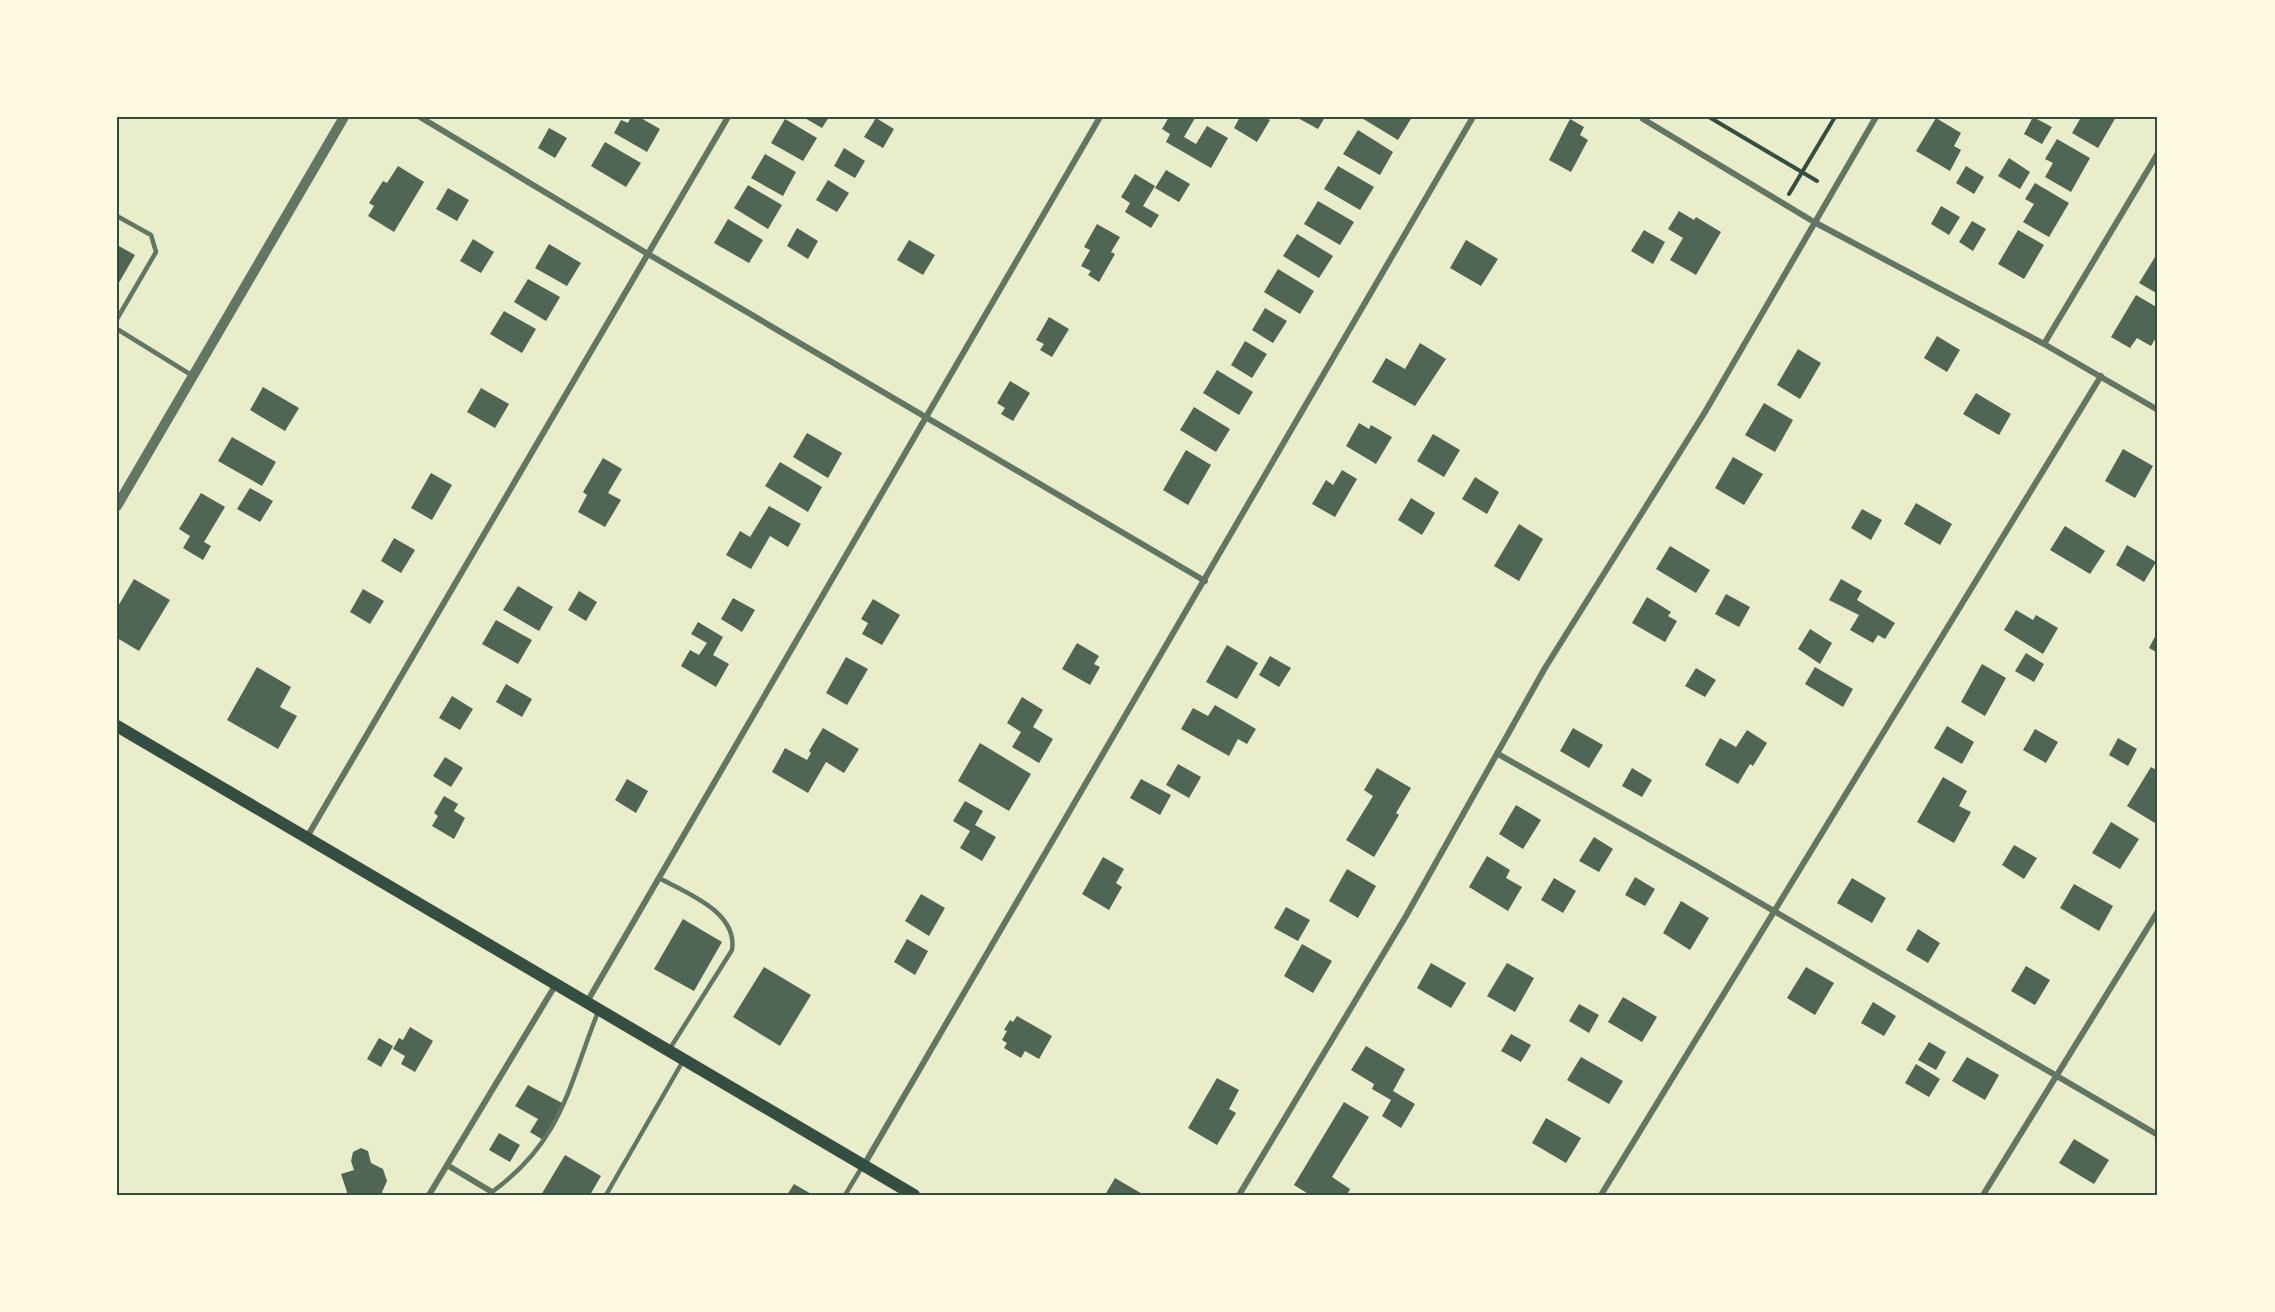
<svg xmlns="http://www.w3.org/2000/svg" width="2275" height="1312" viewBox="0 0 2275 1312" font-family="Inter,sans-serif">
<rect width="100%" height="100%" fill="#e9edc9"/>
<path fill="#4f6655" d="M631,117H639L660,129L647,152L614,133L621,120L628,123Z
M803,117H829L822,128Z
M1169,117L1195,118L1184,137L1196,144L1207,126L1228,138L1211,168L1166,142L1170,134L1162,129Z
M1240,117H1264L1270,120L1257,142L1234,128Z
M1296,117H1325L1318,129Z
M1360,117H1412L1398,140Z
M2033,117L2052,127L2042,144L2024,134Z
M2076,117H2116L2098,148L2072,133L2080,119Z
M876,118L894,129L883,148L864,137Z
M1936,118L1961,133L1954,146L1961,150L1950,171L1916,151Z
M785,119L817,138L803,161L771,143Z
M1570,119L1584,127L1580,135L1588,140L1571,172L1549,160Z
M549,128L567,138L555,158L538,148Z
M1358,130L1393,152L1380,175L1343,154Z
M2057,139L2090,158L2071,192L2045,177L2053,163L2045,159Z
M605,142L641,163L626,187L591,166Z
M844,148L865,161L855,178L834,166Z
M765,154L796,172L783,196L751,178Z
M2009,158L2030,172L2020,189L1998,176Z
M398,166L424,182L394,232L368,216L374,206L369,203L383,181L387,183Z
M1338,166L1374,187L1360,210L1324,189Z
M1966,166L1984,177L1974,194L1956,183Z
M1166,170L1190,184L1179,202L1155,188Z
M1135,174L1155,186L1143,206L1159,215L1151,228L1125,212L1130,203L1121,197Z
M828,180L849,193L837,212L816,200Z
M2035,183L2069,203L2049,237L2023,222L2034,204L2025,199Z
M748,185L782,205L768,229L734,208Z
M448,188L469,200L457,221L436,209Z
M1318,201L1354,222L1340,245L1304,224Z
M1941,206L1960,217L1949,235L1931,224Z
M1679,211L1694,220L1696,217L1721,232L1696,275L1670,260L1683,238L1668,229Z
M728,219L763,240L749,263L714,243Z
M1972,221L1986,229L1973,251L1959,242Z
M1097,224L1120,237L1111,252L1115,254L1099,282L1088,275L1091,271L1081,266L1090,250L1084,247Z
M797,228L818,241L808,259L787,246Z
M1644,230L1665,242L1653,264L1631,251Z
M2018,230L2044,245L2024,279L1998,264Z
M1297,234L1333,256L1319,278L1283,256Z
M473,239L494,252L481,273L460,261Z
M909,240L935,255L923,275L897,260Z
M1466,240L1498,259L1481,286L1450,268Z
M549,244L581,263L567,286L535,268Z
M117,245L135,255L117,286Z
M2155,257L2158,259V294L2139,283Z
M1278,269L1314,291L1300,314L1264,292Z
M528,279L560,297L546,321L514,302Z
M2136,295L2158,308L2155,322L2158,324V334L2151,346L2137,338L2130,348L2111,337Z
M1265,308L1287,321L1273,343L1252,330Z
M504,311L536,329L522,353L490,334Z
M1049,317L1069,329L1052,357L1040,350L1044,344L1036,340Z
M1937,336L1960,350L1947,372L1924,358Z
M1245,341L1267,354L1252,378L1231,365Z
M1420,343L1446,359L1415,406L1372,382L1386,358L1405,369Z
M1798,349L1821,363L1800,399L1777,385Z
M1217,370L1253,392L1239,415L1203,393Z
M1010,381L1030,393L1013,421L1001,414L1005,408L997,403Z
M263,387L299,408L285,431L250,410Z
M481,388L509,404L495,428L467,412Z
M1976,393L2011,414L1999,435L1963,414Z
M1764,403L1793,420L1775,452L1745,435Z
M1194,407L1230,429L1216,452L1180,430Z
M1359,423L1369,429L1371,425L1392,437L1376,464L1346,446Z
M807,433L842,453L828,478L793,457Z
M1433,434L1460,450L1444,477L1417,461Z
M232,437L276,462L262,486L218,461Z
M2123,449L2153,466L2135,498L2105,481Z
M1186,450L1211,465L1188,505L1163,490Z
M1733,457L1763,474L1744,505L1715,488Z
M603,458L622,469L608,493L621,500L605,527L578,512L587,495L583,492Z
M780,462L822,487L808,512L765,486Z
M1342,470L1357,479L1335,517L1312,504L1326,480L1333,485Z
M431,473L452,485L432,520L411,508Z
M1475,477L1499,492L1487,514L1462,499Z
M250,488L273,501L260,522L237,509Z
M201,493L225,507L204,542L211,546L203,560L183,548L190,536L179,529Z
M1411,498L1435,513L1422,535L1398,520Z
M1916,503L1952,524L1940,545L1904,524Z
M769,506L801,524L788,547L770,536L751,569L726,555L740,531L750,537Z
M1862,509L1882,520L1871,540L1851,528Z
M1519,524L1543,539L1519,581L1494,566Z
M2065,526L2105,551L2090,574L2050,550Z
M394,538L415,550L401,573L381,561Z
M2127,545L2156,562L2144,582L2116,565Z
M1670,546L1710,570L1696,593L1656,569Z
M134,579L170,600L139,651L117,638V608Z
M1841,579L1862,591L1857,600L1895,623L1885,639L1878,635L1873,643L1850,630L1859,615L1829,600Z
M518,586L553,607L539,631L503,610Z
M363,589L384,601L370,624L350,612Z
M579,591L597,602L586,621L568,610Z
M1726,594L1750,607L1739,627L1715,614Z
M1647,597L1671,612L1668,616L1677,621L1665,642L1632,623Z
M733,598L755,610L742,632L721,619Z
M873,599L900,615L882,645L862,634L868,623L861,619Z
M2016,610L2033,620L2036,615L2058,628L2043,654L2004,630Z
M496,620L532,640L518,664L482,644Z
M698,622L723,637L713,655L729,664L716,687L681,666L690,650L699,655L707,643L691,634Z
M1810,629L1832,643L1820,664L1798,649Z
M2158,631V653L2149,648Z
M1077,643L1099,656L1094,664L1100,667L1090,685L1062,669Z
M1227,645L1258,663L1237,699L1206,682Z
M2026,653L2044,664L2034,682L2015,671Z
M1270,656L1291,668L1279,687L1259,675Z
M846,657L868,669L847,705L826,693Z
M1982,664L2006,678L1985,716L1961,702Z
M257,667L291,687L280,707L297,716L278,749L227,720Z
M1815,667L1853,689L1843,707L1805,684Z
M1696,668L1716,680L1705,697L1685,686Z
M506,684L532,699L522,717L496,702Z
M452,696L473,709L460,730L439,718Z
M1022,697L1043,710L1033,727L1053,739L1039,763L1012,747L1021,732L1007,723Z
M1215,705L1256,729L1247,744L1238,739L1229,756L1181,729L1193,708L1208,716Z
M1947,726L1974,742L1962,764L1934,748Z
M823,728L859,749L844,773L826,762L808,793L772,772L785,748L807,760L811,753L809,751Z
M1573,728L1603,745L1589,768L1560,751Z
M2035,729L2058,742L2046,763L2023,750Z
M1747,730L1767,743L1753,766L1750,764L1738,784L1705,765L1720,738L1736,747Z
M2118,738L2137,749L2128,766L2109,755Z
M980,743L1031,774L1009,811L958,781Z
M445,757L463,768L451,787L433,776Z
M1178,764L1201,777L1189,798L1166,785Z
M2151,767L2158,771V818L2155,823L2127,806Z
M1377,768L1411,788L1396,813L1399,815L1374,857L1346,840L1373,796L1364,790Z
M1632,768L1652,780L1642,797L1622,786Z
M1943,777L1967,791L1959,806L1971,812L1954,843L1917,822Z
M627,779L648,791L636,813L615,800Z
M1141,779L1171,795L1160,815L1130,798Z
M444,796L458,804L454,811L465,818L454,839L432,826L438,816L434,813Z
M965,801L983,811L975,825L996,837L982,861L960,848L970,831L953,821Z
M1516,805L1541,820L1523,849L1499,834Z
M2111,822L2139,839L2120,869L2092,853Z
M1594,837L1613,849L1599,872L1579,861Z
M2014,845L2037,858L2024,879L2002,865Z
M1487,856L1510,870L1506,878L1522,887L1508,911L1469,887Z
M1103,857L1124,869L1116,883L1122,887L1109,910L1082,894Z
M1347,869L1376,886L1358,918L1329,901Z
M1635,877L1655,889L1645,906L1625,895Z
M1554,878L1576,891L1563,913L1541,900Z
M1852,878L1886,898L1872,923L1837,903Z
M2074,884L2113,906L2099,931L2060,908Z
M921,894L945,908L929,936L905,921Z
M1681,901L1709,918L1690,950L1663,933Z
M1286,907L1310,920L1298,941L1274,928Z
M683,919L722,942L694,991L654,969Z
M1918,929L1940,943L1928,963L1906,950Z
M907,939L928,951L915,975L894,962Z
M1302,944L1332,961L1313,993L1284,976Z
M1431,963L1466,983L1451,1008L1417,988Z
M1507,963L1534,978L1515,1012L1487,996Z
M2026,966L2050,980L2035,1005L2011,991Z
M764,967L811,995L780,1046L733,1017Z
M1806,967L1834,983L1815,1015L1787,998Z
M1623,997L1657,1017L1642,1042L1608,1022Z
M1873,1002L1896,1016L1884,1036L1861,1023Z
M1579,1004L1599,1015L1589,1033L1569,1021Z
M1017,1016L1052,1036L1039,1059L1025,1051L1021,1058L1004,1048L1007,1043L1002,1040L1007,1031L1004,1030L1010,1020L1013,1022Z
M410,1027L433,1041L415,1072L401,1064L405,1056L393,1049L399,1038L403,1040Z
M1511,1034L1531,1045L1521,1062L1501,1051Z
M379,1038L393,1046L381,1067L367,1059Z
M1929,1042L1946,1052L1936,1070L1918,1060Z
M1366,1046L1405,1069L1393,1091L1415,1104L1401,1128L1382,1116L1391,1100L1372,1089L1374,1084L1351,1070Z
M1581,1057L1623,1081L1609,1104L1567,1080Z
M1967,1057L1999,1075L1985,1100L1952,1081Z
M1916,1064L1940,1079L1929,1097L1905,1083Z
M1217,1078L1239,1090L1229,1109L1236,1113L1217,1145L1188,1128Z
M528,1085L564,1104L543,1140L530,1132L538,1119L515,1106Z
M1344,1102L1369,1117L1332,1177L1350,1189L1347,1195H1310L1294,1185Z
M1546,1118L1581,1138L1566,1163L1532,1143Z
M499,1133L520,1145L510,1162L489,1150Z
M2074,1139L2109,1160L2094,1184L2059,1163Z
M361,1148L368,1151L371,1163L383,1169L387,1181L382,1192L383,1195H348L341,1174L354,1170L351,1161L353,1152Z
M565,1155L601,1176L590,1195H541Z
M1115,1178L1144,1195H1105Z
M794,1184L813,1195H787Z"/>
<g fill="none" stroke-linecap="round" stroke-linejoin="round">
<path stroke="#344e41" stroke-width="4" d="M1709,117L1817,181
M1789,194L1835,117"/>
<path stroke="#617663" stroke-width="4.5" d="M117,216L151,235L156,252L117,319
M117,329L193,376
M659,878C687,893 738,912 732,950L669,1050
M492,1192C563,1140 568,1087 598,1012
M606,1195L683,1061
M845,1195L862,1167"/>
<path stroke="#617663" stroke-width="6" d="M420,117L648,254L1205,581
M1643,119L1814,222L2044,344L2158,410
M2044,344L2158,153
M1498,754L1695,865L2158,1135
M307,837L728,117
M587,1002L1100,117
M447,1165L492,1192V1195
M864,1165L1473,117
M429,1195L556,984
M1239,1195L1406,916L1545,668L1705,412L1876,117
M1601,1195L2101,376
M1983,1195L2158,911"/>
<path stroke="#617663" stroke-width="10" d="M117,506L344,117"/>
<path stroke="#344e41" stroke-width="12" d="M117,726L914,1195"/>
</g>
<rect width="2275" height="1312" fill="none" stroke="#fefae0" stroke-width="237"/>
<rect x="118" y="118" width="2038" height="1076" fill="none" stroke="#344e41" stroke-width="2"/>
</svg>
